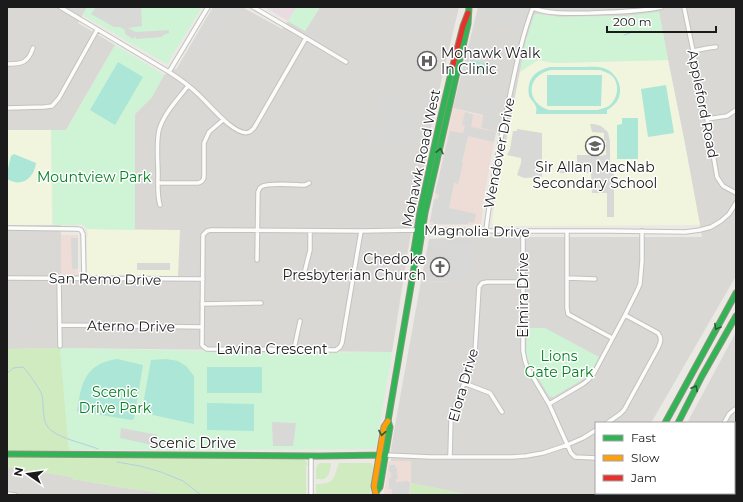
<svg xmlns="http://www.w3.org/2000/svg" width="743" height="502" viewBox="0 0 743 502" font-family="Montserrat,sans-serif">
<rect width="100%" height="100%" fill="#eae9e4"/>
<path fill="#d9d8d5" d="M7,7H87L78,23L115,45L66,130H7Z
M213,7H242L282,29L288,21L305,31L320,7H459L434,112L408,250L392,352L60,348L7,349V225H61V275L87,274L89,275L179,230H135V114L152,97L164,75L177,68Z
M478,7H736V276L651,423H596V493H610L608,495H469L411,483L410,461H391V449L396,420L421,281L470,282L473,237H702L684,139L668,60L659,12L626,16L559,17L537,14L535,15L526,41L506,141L496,132L481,128L483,115L453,108Z
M736,332V495H648L649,493H734V423H687Z
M7,467L72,477V479L132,489L180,493L187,495H7Z"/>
<path fill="#eeddd7" d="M453,108L483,116L481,128L496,132L484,197L481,225H429Z
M61,235H78V275H61Z
M393,461H411V495H383L384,493L389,462Z"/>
<path fill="#e8dce2" d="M264,7H297L288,21Z"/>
<path fill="#f2f5dd" d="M538,60L554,63L668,60L684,139L700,225L494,226L492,224L495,201L520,72Z
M7,130H51L52,225H7Z
M87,229L180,230L178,276L89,275L87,274V239L88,234Z"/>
<path fill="#d8d7d5" d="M473,237L470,282L421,281L429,239Z"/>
<path fill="#d0ebbf" d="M60,348L69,450L7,451V349Z
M7,457L300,458L306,461L308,465H306V495H170L72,479L71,477L7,467Z
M321,463H331C331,468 329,478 324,479C321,480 319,479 316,479V469L318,464Z
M339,463H372L373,468L370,495H316V484C335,484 333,479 339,463Z
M411,483L469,495H389H410Z"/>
<path fill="#cef4d5" d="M87,7H202L167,64L83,15Z
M297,7H320L305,31L288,21Z
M659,12L668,60L554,63L538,60L520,72L526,41L534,15L537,14L559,17L626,16Z
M115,45L164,75L152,97L135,114V230L87,229L84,225L79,224L75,225H53L51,130H66Z
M527,328H545L599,357L591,372L587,377L553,397L549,396L531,366L526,356Z
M60,348L298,353L392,352L376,446L374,449L69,450Z"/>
<path fill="#abe6d6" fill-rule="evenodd" d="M470,60L488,64L486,74L467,69Z
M118,62L143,77L115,125L90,110Z
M550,67C561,67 573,67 584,67C591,67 599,66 606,69C614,72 621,83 620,91C620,100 614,106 607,110V114H536C536,111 537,109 536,107C535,103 531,100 529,96C526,80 535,70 550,67ZM551,70H600C605,72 610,73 614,78C619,86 618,98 610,105C607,108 603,108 598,110H549C525,103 526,75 551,70Z
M547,75H602L601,106H547Z
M666,85L674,133L648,137L641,89Z
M622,118H638V159H617V125L622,124Z
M14,154L36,163C34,178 22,188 7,179V173L11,156Z
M117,359L143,365L134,419L131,420L77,411C81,391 81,373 102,363C106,361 112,360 117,359Z
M166,359L178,361L186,366L194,376V424L144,413L142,410L151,360Z
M207,367H262V393H207Z
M207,403L254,404V431L207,430Z"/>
<path fill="#d8d8d6" d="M96,7H141L142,26L128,28L136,32L169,30V33L163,35L162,37L136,39L135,36L133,39L125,34V30L120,27H114L91,14Z
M220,7H245L232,29L230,28L232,25L230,24L234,15L231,9H229L200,59L192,54L199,41L201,42L202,41V39L197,36L200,33L206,35L212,26L210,24Z
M400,7H437L450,10L448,20L435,17L433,25L423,32L396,25Z
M483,7H515L520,8L516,28L507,26V22L481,17Z
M381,91L385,92V98L402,99L413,116L412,121L422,124L421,130L405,126V130L420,133L418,142L400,138L398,147L371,140L375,120L395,124L385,121L386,115L377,113Z
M497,96L501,97L494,130L482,127L484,115L477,113L480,97L496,101Z
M465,112L473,115L471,127L496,132L494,142L468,136L462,162L463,163L458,184L454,183L449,208L476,214L474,223L469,222L468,224H433V222H430L434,199H438L439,195L435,193L450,131L463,133L465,125H462Z
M590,124H594L601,126L608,132L610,141V164L614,167V217H607V193H592L591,173H559V164H577V155H597V156H603V155H606V141L604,140V133L592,132Z
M517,129L542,133V177L524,178L517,175L521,163V158L507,155L510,149L513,131H517Z
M71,238H78V269H72Z
M434,241L474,242V260L473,265L472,281L447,282L452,254L449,253V250L433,247Z
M137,263H170V270H137Z
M18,306H25L26,334H15V309L18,308Z
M272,422L296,423L293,446H273Z
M121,428L158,435L157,446L120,438Z
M389,465H395L396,468H397L398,479H396V484L397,482L408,481V482H410L409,494H392V489H389V478H391V472H389Z"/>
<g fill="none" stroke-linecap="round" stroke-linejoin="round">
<path stroke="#b3d0e0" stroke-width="1" d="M624,35L630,33
M7,371L9,372L13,368L23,367C28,372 40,389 42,395C44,405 42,417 47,426C55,438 84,443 98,449
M117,462L140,466L161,472L183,481L201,495"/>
<defs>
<path id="street" d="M60,7L169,72L208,7
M684,7L707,119L717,177L723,186L736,193
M533,8C551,15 571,13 591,13C615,12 639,12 662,7
M306,38L346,62
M693,51L708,48L716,47
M7,64C22,64 28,63 33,48
M169,72C180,79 190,86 199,95C208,103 236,138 249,132C250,132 253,129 254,128L306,38L253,7
M7,108L44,107L52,106L59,98L97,30
M707,119L727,116L736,110
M158,183H198C202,182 204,180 204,176V143L209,132L223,120
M160,205C157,195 158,184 158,174C158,160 156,144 159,130C164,113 178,99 188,86
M7,228L78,229L81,230L83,234L84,279
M486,230C491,188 499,146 508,104C515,71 521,39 533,7
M361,231L342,343L340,347L336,350L207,349L204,347L202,345L203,235L207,231L211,230L361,231L417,230L523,231H609L685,232L700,230L711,227L721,221L729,214L736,203
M523,231V351L525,361L527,367L549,404L571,453L575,457L596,458
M567,231V308L568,314L612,338
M257,260L258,192C259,190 259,188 261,187C267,182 297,185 305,185L309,183
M7,278L203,279
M59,278L60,346
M303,278L310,250V231
M567,278L595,279
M202,304L261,303
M60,325L202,327
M294,349L300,321
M464,383L490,393L502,412
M549,404L583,384L588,380L594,373L625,315L637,291L640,284L642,261V231
M607,423L620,414L624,410L658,348C661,342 662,338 658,333L625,315
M724,423L729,414L735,409
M734,436H736
M385,455L431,457H512L526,456L543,453L567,445L583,438L596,430
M450,457L451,418L470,367L475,353L479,287L482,283L487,282H523
M734,483H736
M7,494L15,495
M311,495V456
M687,495L688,493"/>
<path id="fast" d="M415,262L418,257L425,213L468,24L469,7
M665,423L736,293
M678,423L702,376L736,316
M7,454L319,456L385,455
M376,492L380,487L390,427L388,421L415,262L413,257L420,212L441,116L453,65"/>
<path id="slow" d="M376,495L374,486L384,427L388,421
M628,495L629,493
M642,495L643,493"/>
<path id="jam" d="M453,65L463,26L468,13"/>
</defs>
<use href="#street" stroke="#c2c2c0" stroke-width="5.5"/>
<use href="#fast" stroke="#8e947c" stroke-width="7"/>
<use href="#slow" stroke="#8e947c" stroke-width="7"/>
<use href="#jam" stroke="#8e947c" stroke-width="7"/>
<use href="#street" stroke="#fcfcfb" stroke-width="3.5"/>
<use href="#fast" stroke="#30b455" stroke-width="5"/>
<use href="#slow" stroke="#ff9f0a" stroke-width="5"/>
<use href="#jam" stroke="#e5322d" stroke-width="5"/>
</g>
<defs><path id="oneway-chevron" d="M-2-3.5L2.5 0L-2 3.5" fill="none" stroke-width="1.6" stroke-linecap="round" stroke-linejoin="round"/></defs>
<g stroke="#246035">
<use href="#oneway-chevron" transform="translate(440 151) rotate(-77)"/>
<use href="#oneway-chevron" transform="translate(717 327) rotate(119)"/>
<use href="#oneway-chevron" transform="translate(695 388) rotate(-63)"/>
<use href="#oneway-chevron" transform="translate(382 433) rotate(100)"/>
</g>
<defs>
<symbol id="hospital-ring" viewBox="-11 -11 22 22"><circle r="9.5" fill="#fff" stroke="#636361" stroke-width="1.5"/><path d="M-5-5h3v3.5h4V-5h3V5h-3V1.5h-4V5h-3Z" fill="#636361"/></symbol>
<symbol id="school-ring" viewBox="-11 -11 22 22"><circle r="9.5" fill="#fff" stroke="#636361" stroke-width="1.5"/><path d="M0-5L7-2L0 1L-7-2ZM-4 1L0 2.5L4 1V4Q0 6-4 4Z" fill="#636361"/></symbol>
<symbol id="church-ring" viewBox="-11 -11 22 22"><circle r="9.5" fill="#fff" stroke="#636361" stroke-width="1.5"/><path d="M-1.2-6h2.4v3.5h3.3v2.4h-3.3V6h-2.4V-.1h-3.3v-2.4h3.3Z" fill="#636361"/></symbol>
</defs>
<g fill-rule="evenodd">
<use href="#hospital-ring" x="416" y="50" width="22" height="22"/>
<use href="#school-ring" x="584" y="135" width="22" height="22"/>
<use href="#church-ring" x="429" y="256" width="22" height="22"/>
</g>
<g text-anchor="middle" stroke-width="3" stroke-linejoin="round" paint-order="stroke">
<g font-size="14" fill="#1b1b1b" stroke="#fff" text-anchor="start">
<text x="441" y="58">Mohawk Walk<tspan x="441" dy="16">In Clinic</tspan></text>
<text x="595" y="172" text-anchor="middle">Sir Allan MacNab<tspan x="595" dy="16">Secondary School</tspan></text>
<text x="426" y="264" text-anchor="end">Chedoke<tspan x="426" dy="16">Presbyterian Church</tspan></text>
</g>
<g font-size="14" fill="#1b1b1b" stroke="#fff">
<text transform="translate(703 104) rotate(79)" y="5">Appleford Road</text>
<text transform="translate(499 153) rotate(-79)" y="5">Wendover Drive</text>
<text transform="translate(421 158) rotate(-78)" y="5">Mohawk Road West</text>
<text transform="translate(477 231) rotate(1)" y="5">Magnolia Drive</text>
<text transform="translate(105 279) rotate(1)" y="5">San Remo Drive</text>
<text transform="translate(523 295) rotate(-90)" y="5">Elmira Drive</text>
<text transform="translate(131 326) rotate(1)" y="5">Aterno Drive</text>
<text x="272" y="354">Lavina Crescent</text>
<text transform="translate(463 385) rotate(-74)" y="5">Elora Drive</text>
<text x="193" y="448">Scenic Drive</text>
</g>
<g font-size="14" fill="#047f22" stroke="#fff">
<text x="94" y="182">Mountview Park</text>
<text x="559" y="361">Lions<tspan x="559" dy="16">Gate Park</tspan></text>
<text x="115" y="397">Scenic<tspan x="115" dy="16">Drive Park</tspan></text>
</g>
</g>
<rect width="743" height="502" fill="none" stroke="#1b1b1b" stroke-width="16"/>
<rect x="595" y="422" width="140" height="72" fill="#ffffff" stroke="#a4a4a4"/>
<rect x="603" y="435" width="20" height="6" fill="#30b455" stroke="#a4a4a4"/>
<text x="631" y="442" font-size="12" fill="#1b1b1b">Fast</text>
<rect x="603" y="455" width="20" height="6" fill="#ff9f0a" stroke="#a4a4a4"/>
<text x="631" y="462" font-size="12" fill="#1b1b1b">Slow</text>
<rect x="603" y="475" width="20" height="6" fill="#e5322d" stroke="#a4a4a4"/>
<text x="631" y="482" font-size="12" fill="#1b1b1b">Jam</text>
<g transform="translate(28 474) rotate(283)" stroke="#ffffff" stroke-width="3" paint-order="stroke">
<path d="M0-3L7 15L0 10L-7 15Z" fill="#1b1b1b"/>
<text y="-6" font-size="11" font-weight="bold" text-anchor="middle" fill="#1b1b1b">N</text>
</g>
<path d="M607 26v6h109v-6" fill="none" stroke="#1b1b1b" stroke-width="2"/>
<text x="613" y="26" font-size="12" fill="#1b1b1b" stroke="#ffffff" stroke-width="3" paint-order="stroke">200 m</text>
</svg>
